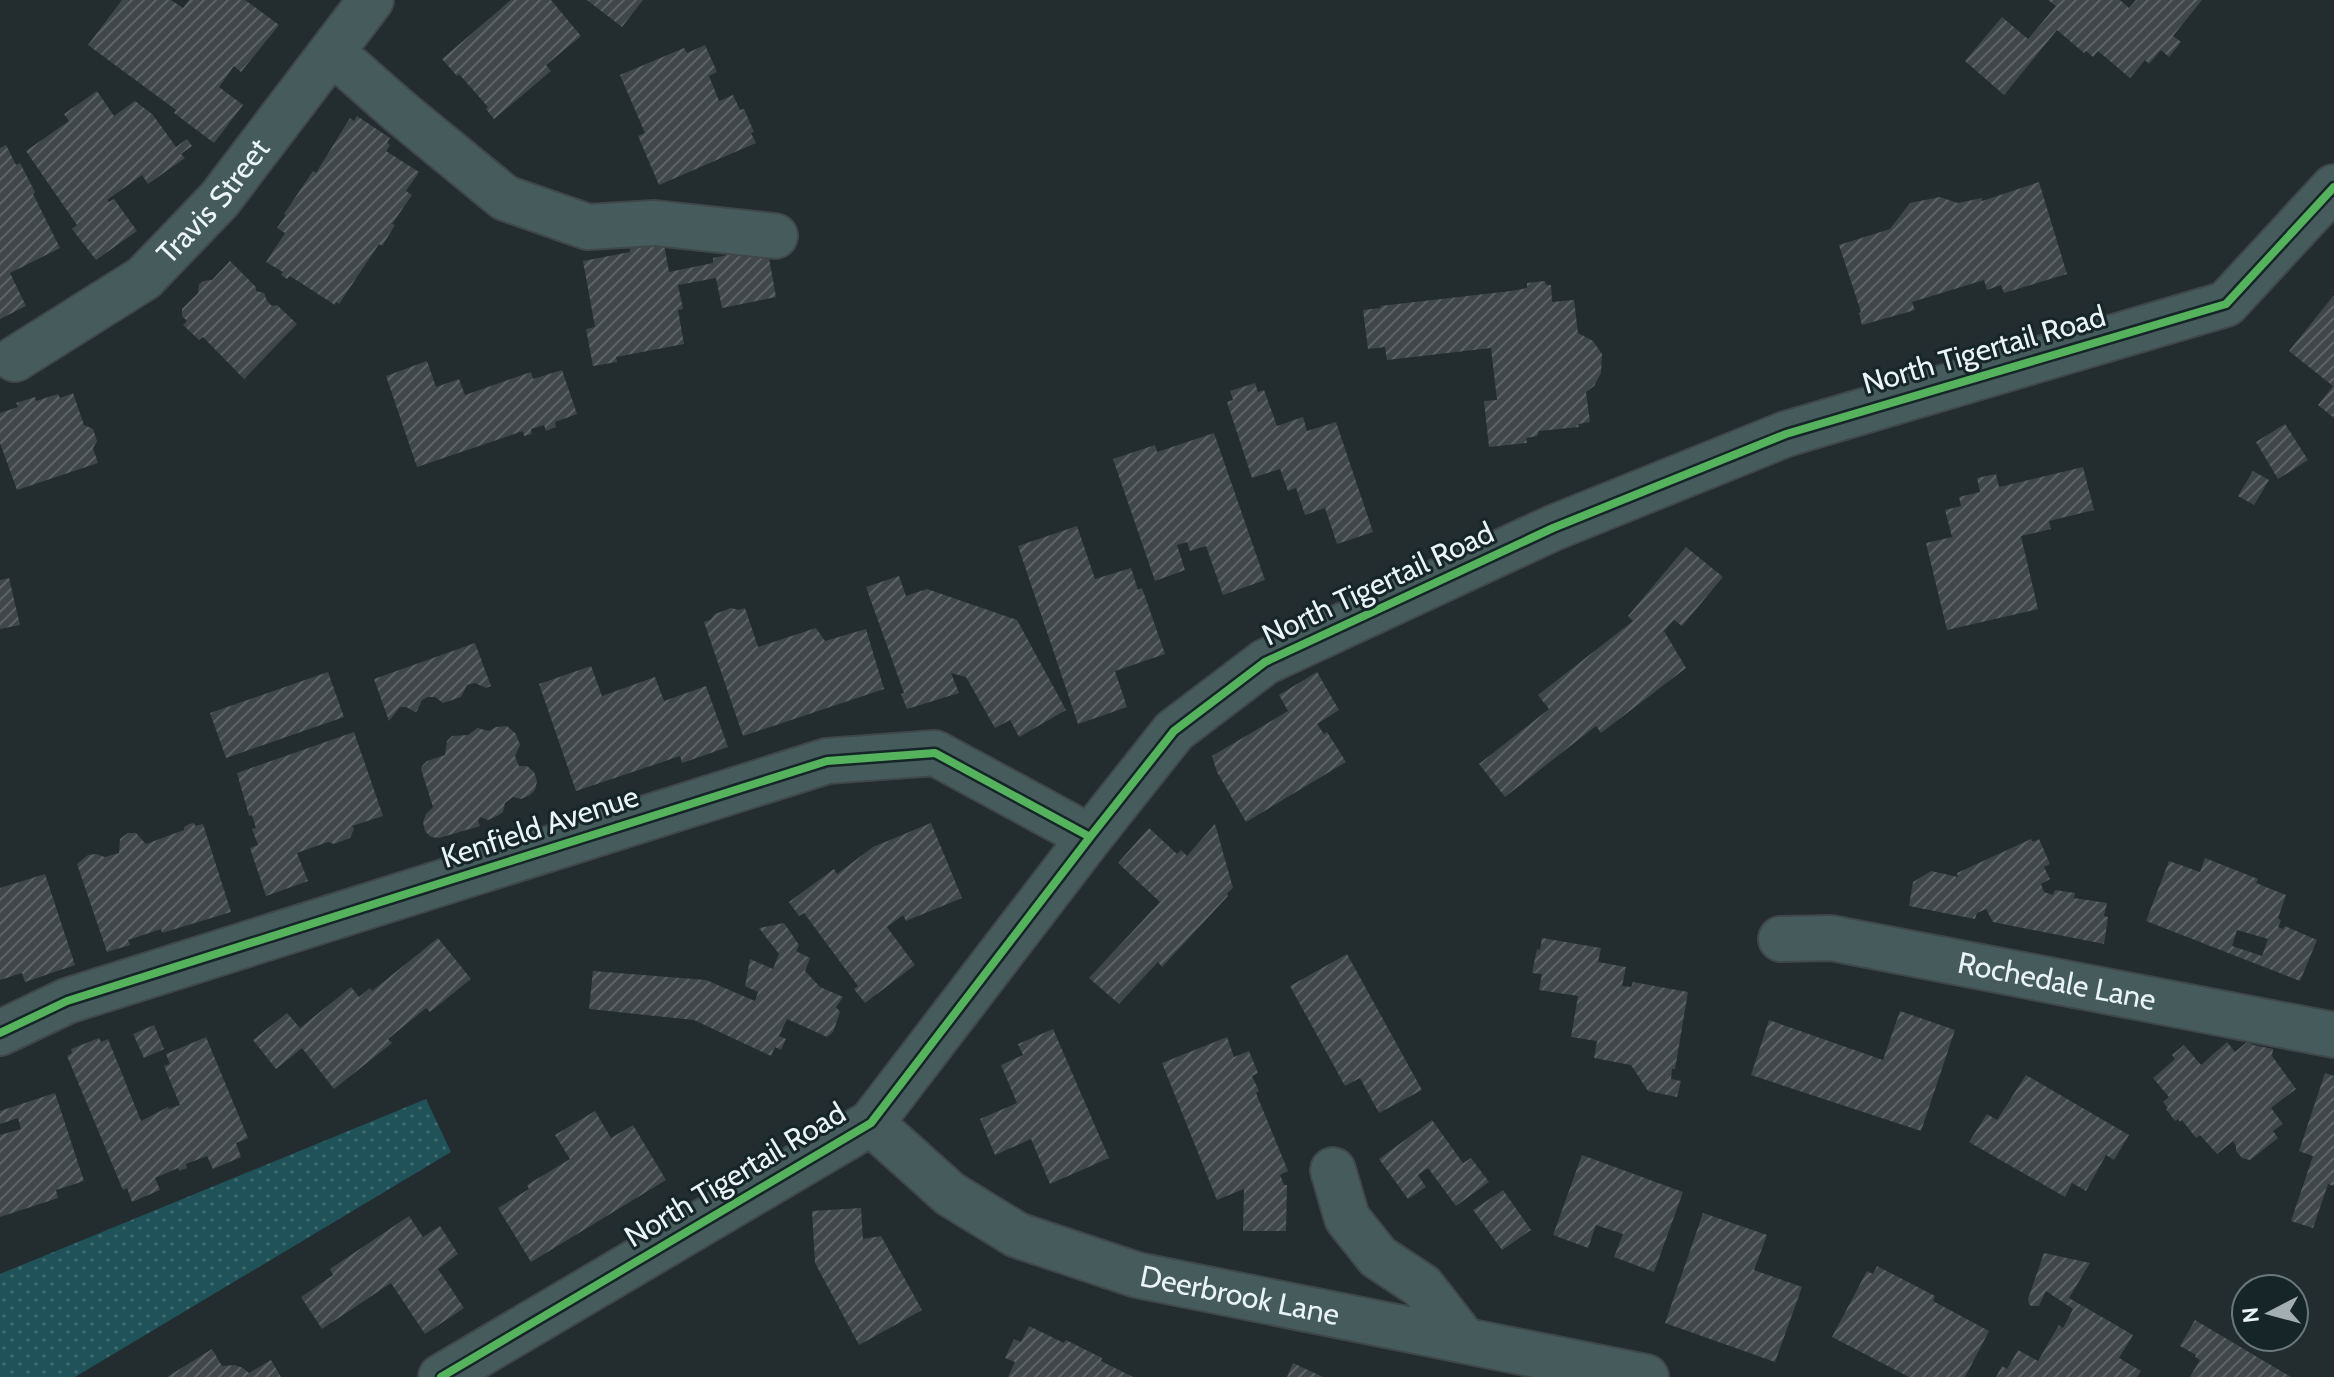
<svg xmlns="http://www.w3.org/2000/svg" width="2334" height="1377" viewBox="0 0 2334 1377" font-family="Cabin,sans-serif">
<defs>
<pattern id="grass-dots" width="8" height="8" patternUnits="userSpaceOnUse" patternTransform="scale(2)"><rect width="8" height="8" fill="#1f5259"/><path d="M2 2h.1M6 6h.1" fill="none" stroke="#406c71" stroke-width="1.8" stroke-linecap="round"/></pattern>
<pattern id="building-hatch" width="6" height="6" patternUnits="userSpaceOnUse" patternTransform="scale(2)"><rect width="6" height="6" fill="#40474a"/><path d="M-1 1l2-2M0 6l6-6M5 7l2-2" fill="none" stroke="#5c6265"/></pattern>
</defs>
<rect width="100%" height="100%" fill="#232c2e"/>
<path fill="url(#grass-dots)" d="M426,1099L451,1152L75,1377H0V1274Z"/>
<path fill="url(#building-hatch)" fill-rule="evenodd" d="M122,0H171L183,8L189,0H245L279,25L241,72L234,66L219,87L243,105L214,143L174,113L176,110L88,45Z
M511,0H551L581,36L546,65L551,71L494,119L486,109L488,107L459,74L457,76L442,59Z
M587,0H643L622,27Z
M2048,0H2120L2129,8L2136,0H2202L2173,36L2181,42L2169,57L2161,50L2149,64L2145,60L2130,78L2098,51L2093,57L2086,51L2084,53L2057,30L2004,95L1965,61L2002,17L2028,39L2056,6Z
M705,45L717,72L709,76L719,101L733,95L740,110L744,109L754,132L751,133L756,143L659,185L638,136L645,133L620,75L684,48L687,53Z
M97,91L114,116L135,101L153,115L176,147L187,139L192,146L181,154L185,158L148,184L142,175L107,200L109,202L114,199L137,231L96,260L72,229L77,225L26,151L69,121L64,114Z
M357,116L390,138L387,143L390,145L386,151L419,172L406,191L412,195L392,224L395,225L382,246L379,244L339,304L336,302L335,305L290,276L287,279L281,275L283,272L266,262L285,233L277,228L286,215L284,214L313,171L316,173L350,118L354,121Z
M6,145L16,165L20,163L35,192L33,194L60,248L10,273L26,306L0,319V148Z
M2039,182L2067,274L2004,293L2001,285L1987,290L1984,280L1912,302L1915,310L1862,325L1859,313L1861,312L1839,245L1890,229L1910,203L1940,197L1958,203L1982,198V201Z
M654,243L655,246L664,244L669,272L713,263V258L767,247L776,297L722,308L716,278L678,285L683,309L678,310L684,344L616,357L617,362L593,366L586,329L595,327L583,261L630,252V248Z
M230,261L256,287V291L264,293L267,301L272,306L277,305L297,324L244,379L203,337L199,340L183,325L187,321L182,316V309L198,293L199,284L203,281L212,280Z
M1545,281L1546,285H1551L1552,302L1574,300L1578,333L1593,341L1602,354L1601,373L1594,386L1586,392L1590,422L1578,424L1579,427L1539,431L1537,436L1526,438L1527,443L1489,447L1484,401L1497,400L1491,348L1387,360L1385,347L1368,349L1363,310L1381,308L1380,306L1511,291L1527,288V283Z
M2334,295V418L2318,405L2333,386L2289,351Z
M427,361L436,387L459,379L465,395L531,372L533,379L562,370L577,414L555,422L556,427L546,431L544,425L531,429L532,434L524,436L523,431L417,467L386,376Z
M1255,383L1258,392L1264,390L1277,426L1303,417L1307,431L1336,422L1373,532L1337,544L1325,508L1305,515L1296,488L1288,491L1280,469L1252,478L1227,402L1233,400L1230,391Z
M73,393L84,425L93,429L97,441L93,448L98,463L17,490L0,443V413L18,407L16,403L35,397L36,401L58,394L60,398Z
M2285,424L2308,460L2278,479L2256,442Z
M1214,433L1265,580L1223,595L1206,546L1190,551L1187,542L1177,545L1185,570L1155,581L1113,459L1155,445L1157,452Z
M2083,467L2094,510L2049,521L2051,529L2021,536L2038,609L1947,630L1926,543L1952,537L1945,510L1961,506L1959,497L1980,492L1977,478L1996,474L1999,487Z
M2253,471L2269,480L2254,505L2238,496Z
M1077,526L1095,579L1131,568L1138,590L1142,588L1165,654L1115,671L1127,707L1078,724L1018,546Z
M1686,547L1723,577L1682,626L1674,620L1664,631L1686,668L1601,733L1596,726L1505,797L1479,764L1549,709L1538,695L1633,621L1628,616Z
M899,576L906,596L927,589L1017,620L1066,710L1019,737L1010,720L995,728L966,677L951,673L959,693L907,709L901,694L904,693L866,587Z
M9,578L20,625L0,629V580Z
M731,608L739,610L745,608L758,647L816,628L825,641L866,629L884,689L743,736L704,622L710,620L715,614Z
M475,643L491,686L486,688L475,683L467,685L461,697L443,703L435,697H428L422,700L417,711L415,712L406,707H400L389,721L374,679Z
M591,666L602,696L655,677L664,701L706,686L728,747L682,763L680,756L576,791L539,684Z
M328,672L344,717L226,758L210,713Z
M1317,672L1339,710L1317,724L1324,734L1327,732L1346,762L1246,822L1217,772L1212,756L1288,711L1279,695Z
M507,726L516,734L520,745L515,756L519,766H527L534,772L537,781L535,790L530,795L521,799L513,797L505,803L503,812L497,816L488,820L480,817L478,821L480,826L439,838L431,837L425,831L423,822L426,814L433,807L421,769L423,765L427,761L445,755L447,741L452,736L468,735L477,728L489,731L496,727Z
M354,732L383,816L352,826L354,829L350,838L334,844L328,842L297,853L308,881L266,896L250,848L258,845L252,829L256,828L252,815L249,816L237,773Z
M194,823L195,826L203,824L231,912L162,933L161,929L128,940L130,945L107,952L77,864L88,855L96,854L105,857L119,853L120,839L128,833H136L146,844L184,830V827L189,824Z
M931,823L962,898L906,921L903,915L887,927L915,965L865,1003L854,989L858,986L804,913L799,916L789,902L834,869L837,874L873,847Z
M1215,824L1233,888L1227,893L1228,896L1162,967L1158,962L1119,1004L1089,978L1160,902L1118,863L1149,828L1177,854L1181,850L1187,856Z
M2031,839L2033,842L2039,839L2050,864L2044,867L2050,879L2041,884L2044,892L2053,895L2055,890L2075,893L2074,898L2107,903L2104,916L2108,917L2104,944L1993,922L1986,909L1977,913L1975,919L1909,906L1913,882L1931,871L1958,877L1957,873Z
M2205,858L2258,879L2256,883L2286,895L2278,918L2281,920L2278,927L2283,929L2285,926L2317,940L2300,981L2146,921L2169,861L2200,872ZM2237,930L2268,939L2262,956L2232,946Z
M45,874L75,965L25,982L22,973L0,980V888Z
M784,923L799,945L796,951L810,958L805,971L820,987L843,997L836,1007L840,1012L833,1032L827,1037L787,1019L779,1036L786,1039L781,1050L775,1047L771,1056L694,1020L589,1009L593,971L706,980L755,1001L758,992L745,986L750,959L773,969L779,954L759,928Z
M438,938L471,979L430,1012L426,1008L388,1039L392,1043L334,1089L302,1048L276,1069L253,1040L287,1013L300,1028L351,987L359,997L370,988L372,991Z
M1542,938L1601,948L1598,962L1626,967L1622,986L1631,987L1633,982L1688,992L1675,1069H1672L1671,1079L1681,1081L1677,1097L1648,1091L1631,1065L1594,1058L1597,1041L1571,1037L1578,996L1539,990L1542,974L1532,973L1537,949L1540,950Z
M1347,954L1422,1090L1379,1113L1360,1078L1345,1086L1290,986Z
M1900,1011L1955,1030L1921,1131L1751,1075L1769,1020L1883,1060Z
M154,1025L164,1049L144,1058L133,1034Z
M1053,1029L1109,1158L1050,1184L1031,1139L995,1155L980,1119L1017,1103L1001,1065L1023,1055L1018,1044Z
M206,1037L248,1138L236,1143L241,1157L213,1169L207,1156L186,1164L187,1168L179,1171L178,1168L155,1178L160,1190L132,1202L127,1188L123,1190L67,1056L72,1053L71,1049L99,1038L101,1042L108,1039L141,1121L168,1107L169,1109L180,1105L164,1066L170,1064L166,1054Z
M1227,1037L1234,1057L1249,1051L1258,1073L1252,1076L1259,1091L1256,1093L1288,1171L1280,1175L1284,1185H1287L1286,1231H1243L1244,1189L1217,1200L1162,1063Z
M2248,1041L2253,1045L2273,1049L2272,1056L2296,1089L2271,1108L2283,1124L2273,1131L2278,1138L2250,1160L2242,1158L2236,1151V1146L2233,1141L2217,1154L2200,1135L2196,1138L2182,1120L2180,1122L2178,1119L2175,1121L2166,1109L2168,1108L2163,1102L2169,1097L2153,1078L2175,1059L2172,1055L2184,1045L2201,1065L2227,1042L2235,1052Z
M2325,1073L2334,1076V1186L2328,1184L2313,1228L2291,1221L2313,1156L2299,1151Z
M2026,1075L2129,1135L2114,1160L2106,1155L2086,1191L2072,1183L2065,1197L1969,1142L1987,1114L1997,1120Z
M55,1093L84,1181L56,1190L58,1198L0,1217V1135L21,1129L18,1118L0,1124V1111Z
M595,1111L611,1138L633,1125L666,1180L531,1262L498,1208L529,1189L527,1185L570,1159L555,1135Z
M1432,1120L1463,1163L1471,1158L1489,1182L1456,1206L1428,1168L1418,1175L1426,1187L1408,1199L1379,1159Z
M1582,1155L1683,1192L1654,1272L1614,1257L1623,1234L1596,1225L1588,1248L1553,1235Z
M1503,1190L1531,1230L1502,1250L1473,1210Z
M861,1208L863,1239L881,1236L922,1310L859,1345L815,1263L812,1211Z
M1703,1213L1767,1235L1754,1270L1802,1287L1775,1362L1665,1323Z
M409,1216L423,1237L440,1226L458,1254L438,1269L464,1308L425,1334L391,1283L322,1329L301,1297L333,1275L330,1269Z
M2044,1253L2090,1263L2069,1298L2133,1335L2119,1358L2141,1371L2137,1377H1996L2002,1366L2007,1369L2018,1350L2038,1361L2059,1325L2063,1328L2073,1309L2046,1291L2039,1306H2031L2029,1304L2028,1299Z
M1877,1266L1935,1296L1933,1301L1989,1331L1965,1377H1909L1832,1337L1867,1271L1873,1274Z
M2195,1320L2291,1377H2190L2200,1360L2195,1357L2196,1355L2180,1346Z
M1029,1326L1064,1343L1066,1340L1102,1358L1101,1361L1133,1377H1008L1015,1362L1005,1358L1014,1339L1021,1342Z
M212,1349L222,1366L235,1365L243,1368L249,1373L271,1360L281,1377H167Z
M1293,1363L1323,1377H1287Z"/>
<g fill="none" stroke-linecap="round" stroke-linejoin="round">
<defs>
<g id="minor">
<path d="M332,52L399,111L505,198L588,227L655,223L775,236"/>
<path id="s1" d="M15,359L144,278L219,200L371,0"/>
<path id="s2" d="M1781,939L1831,938L2334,1035"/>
<path d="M0,1033L67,1001L827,761L935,753L1090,837"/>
<path id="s3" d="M871,1123L950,1194L1017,1235L1137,1275L1646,1377"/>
<path d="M1333,1170L1347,1218L1378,1257L1422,1286L1464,1340"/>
<path d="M441,1377L871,1123L1090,837L1174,731L1265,662L1553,528L1786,434L2226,304L2334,187"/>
</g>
</defs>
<use href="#minor" stroke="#404749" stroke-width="48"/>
<use href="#minor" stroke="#465c5c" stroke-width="44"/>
<defs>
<path id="cycleway" d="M0,1033L67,1001L827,761L935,753L1090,837
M441,1377L871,1123L1090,837L1174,731L1265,662L1553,528L1786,434L2226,304L2334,187"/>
</defs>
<use href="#cycleway" stroke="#162528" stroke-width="13"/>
<use href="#cycleway" stroke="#56b35d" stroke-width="8"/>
</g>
<g text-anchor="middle" stroke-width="6" stroke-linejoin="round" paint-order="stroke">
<g font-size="30" fill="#eaf4f6" stroke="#162528">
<text dy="10" stroke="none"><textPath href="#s1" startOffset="256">Travis Street</textPath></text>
<text transform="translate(1984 350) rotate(-16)" y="10">North Tigertail Road</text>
<text transform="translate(1378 584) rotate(-25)" y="10">North Tigertail Road</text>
<text transform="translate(540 827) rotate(-18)" y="10">Kenfield Avenue</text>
<text dy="10" stroke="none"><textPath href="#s2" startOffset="280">Rochedale Lane</textPath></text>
<text transform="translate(735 1175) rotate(-31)" y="10">North Tigertail Road</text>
<text dy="10" stroke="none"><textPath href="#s3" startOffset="416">Deerbrook Lane</textPath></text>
</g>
</g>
<g transform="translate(2270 1313) rotate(264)"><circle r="38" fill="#162528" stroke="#6b787a" stroke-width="2"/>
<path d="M0-6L14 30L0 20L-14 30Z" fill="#a4aeb0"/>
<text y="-12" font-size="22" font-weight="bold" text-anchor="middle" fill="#eaf4f6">N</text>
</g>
</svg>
